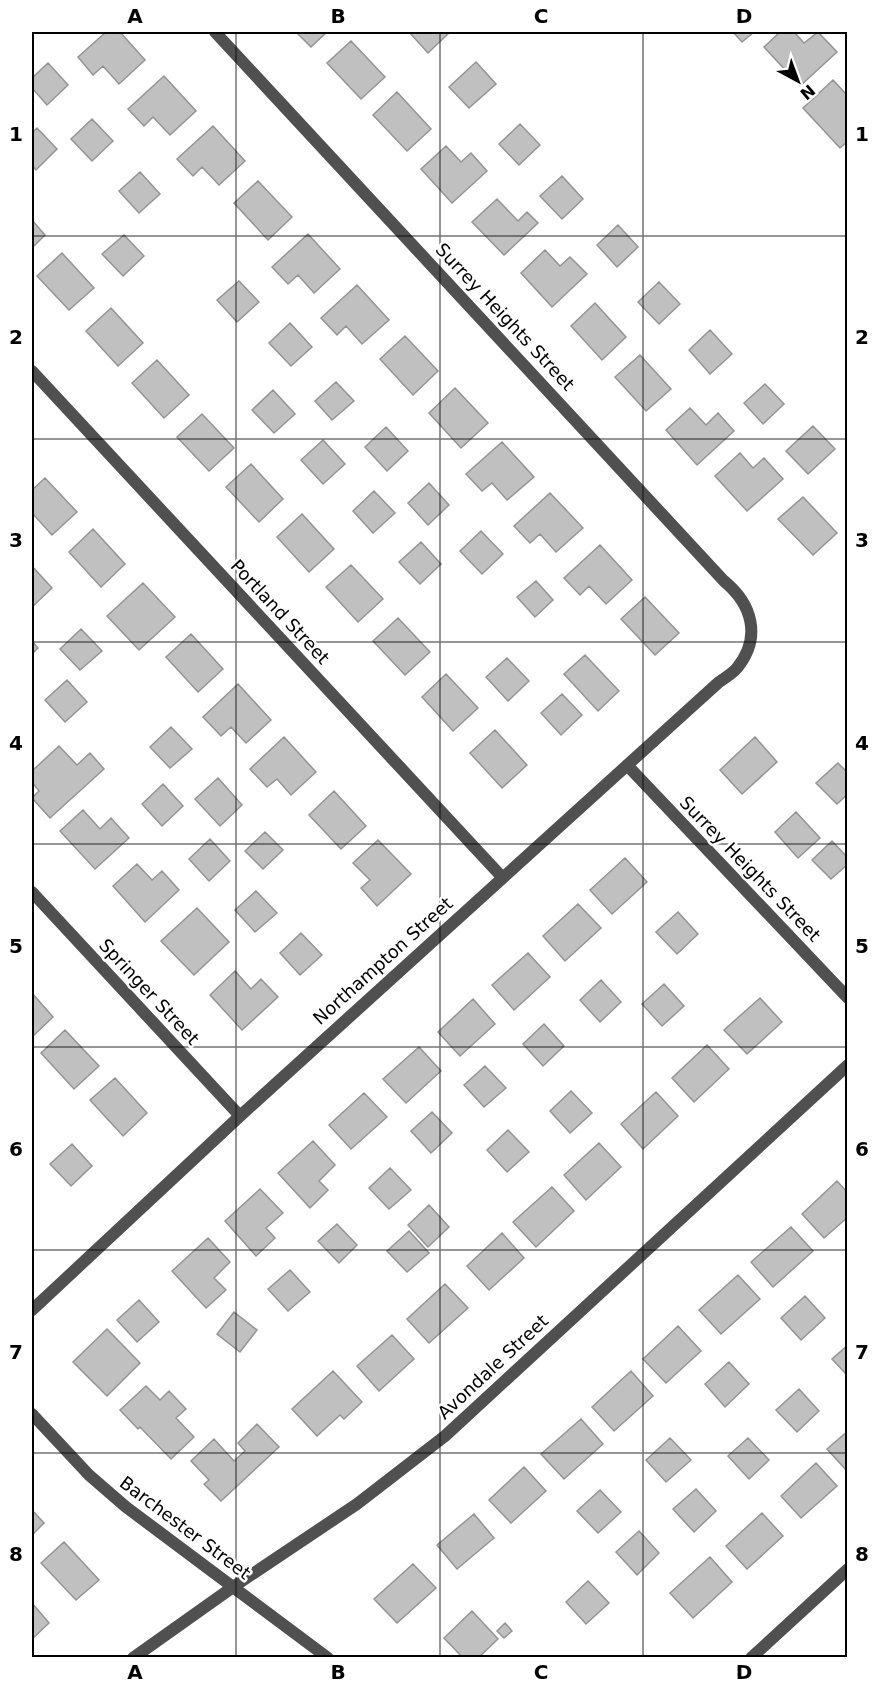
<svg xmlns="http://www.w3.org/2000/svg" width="879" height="1689" viewBox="0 0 879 1689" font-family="'DejaVu Sans',sans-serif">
<rect width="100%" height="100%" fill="#fff"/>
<path fill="#c0c0c0" stroke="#949494" stroke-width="1.5" d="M106,32H120L145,60L119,84L103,66L93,75L78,57Z
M296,32H327L311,47Z
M409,32H450L428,53Z
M733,32H754L742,42Z
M780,32H794L804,43L818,32L837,52L800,86L764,47Z
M351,41L385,77L361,99L327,63Z
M476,62L496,84L469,108L449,87Z
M48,63L68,85L47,105L32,88V78Z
M164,76L196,111L170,135L153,117L144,126L128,109Z
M833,80L848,96V141L840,148L803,108Z
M397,92L431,129L407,151L373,115Z
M92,119L113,141L92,161L71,139Z
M520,124L540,145L519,165L499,144Z
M213,126L245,161L219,185L202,167L193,176L177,159Z
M37,128L57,149L36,170L32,165V133Z
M446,146L461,162L471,153L487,171L452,203L421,169Z
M140,172L160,194L139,213L119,191Z
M562,176L583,199L562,219L540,196Z
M258,181L292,217L268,240L234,203Z
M497,199L518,221L527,212L538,223L504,255L472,222Z
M32,220L45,235L32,248Z
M618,225L638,247L617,267L597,245Z
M308,234L340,269L314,293L298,275L288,284L272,267Z
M124,235L144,256L123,276L102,254Z
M545,250L560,266L570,257L587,274L552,307L521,273Z
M62,253L94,288L69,310L37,276Z
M239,281L259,302L237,322L217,300Z
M659,282L680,304L659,324L638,302Z
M357,285L389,320L362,344L346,326L337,335L321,318Z
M595,303L626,337L602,360L571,326Z
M111,308L143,343L118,366L86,331Z
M290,323L312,347L291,366L269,343Z
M710,330L732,354L710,374L689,350Z
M405,336L438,371L413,395L380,359Z
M640,355L671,389L646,411L615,377Z
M157,360L189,395L164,418L132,383Z
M336,382L354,401L332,420L315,401Z
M765,384L784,404L763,424L744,403Z
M455,388L488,423L461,448L429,413Z
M273,390L295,414L274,433L252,410Z
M690,408L706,425L718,413L734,431L697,465L666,430Z
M202,414L234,448L209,471L177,437Z
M813,426L835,449L808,474L786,451Z
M386,427L408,451L387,471L365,447Z
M323,440L345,464L323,484L301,460Z
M502,442L534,477L507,500L492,483L482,491L466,474Z
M740,453L753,468L764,458L783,479L747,511L715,476Z
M251,464L283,499L259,522L226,487Z
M45,478L77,512L52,535L32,513V490Z
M429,483L449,505L428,525L408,503Z
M374,491L395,513L373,533L353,511Z
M550,493L583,528L556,552L540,534L530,543L514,526Z
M803,497L837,533L813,555L778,519Z
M302,514L334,549L309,572L277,537Z
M93,529L125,564L101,587L69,552Z
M481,531L503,554L482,574L460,551Z
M421,542L441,564L420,584L399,562Z
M600,545L632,580L606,604L589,586L580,595L564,578Z
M351,565L383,599L358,622L326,587Z
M32,566L52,588L32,607Z
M536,581L553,600L535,617L517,597Z
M143,583L175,617L139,650L107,616Z
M645,597L679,633L655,655L621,619Z
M398,618L430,652L405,675L373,641Z
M81,629L102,651L80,670L60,649Z
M191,634L223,669L198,692L166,657Z
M32,641L38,648L32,654Z
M585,655L619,691L598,711L564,674Z
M507,658L529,681L508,701L486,677Z
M446,674L478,708L453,731L422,697Z
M67,680L87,702L65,722L45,700Z
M238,684L271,720L246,743L231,727L221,736L203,717Z
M562,694L582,715L561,735L541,713Z
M171,727L192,749L170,768L150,747Z
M495,730L527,765L502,788L470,753Z
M284,737L316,772L291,795L277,779L267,787L250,769Z
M755,737L777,762L742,794L720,770Z
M59,746L77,765L90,753L104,769L50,818L32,798L39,791L32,782V771Z
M838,763L848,773V794L837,804L816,783Z
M218,778L242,805L220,826L195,799Z
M163,784L183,806L162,826L142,804Z
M334,791L366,826L341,849L309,815Z
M83,810L100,829L111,818L129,838L95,869L60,831Z
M796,812L820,838L798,858L775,832Z
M265,832L283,850L263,869L245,851Z
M210,839L230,861L209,881L189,859Z
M378,840L411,874L377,906L361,888L370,880L353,863Z
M832,841L848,858V864L831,879L812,860Z
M625,858L647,882L612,914L590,890Z
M137,864L152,880L162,871L179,890L145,922L113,886Z
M256,891L277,913L255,932L235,910Z
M578,904L601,928L565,961L543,936Z
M197,908L229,942L194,975L161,941Z
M678,912L698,934L677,954L656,932Z
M301,933L322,955L300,975L280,953Z
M528,953L550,977L514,1010L492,985Z
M235,971L251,989L261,979L278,997L242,1030L210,995Z
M601,980L621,1002L600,1022L580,1000Z
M664,984L684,1006L662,1026L642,1004Z
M32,993L53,1017L32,1037Z
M760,998L782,1022L747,1054L724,1030Z
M473,999L495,1024L460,1056L438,1032Z
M544,1024L564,1046L543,1066L523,1044Z
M65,1030L99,1066L74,1089L41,1053Z
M707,1045L729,1069L694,1102L672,1078Z
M419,1047L441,1071L406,1103L383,1079Z
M485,1066L506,1088L484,1107L464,1085Z
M115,1078L147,1113L123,1136L90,1100Z
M571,1091L592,1113L570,1133L550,1111Z
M656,1092L678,1116L643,1149L621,1124Z
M364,1093L387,1117L351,1149L329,1125Z
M432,1112L452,1133L431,1153L411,1131Z
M508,1130L529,1152L507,1172L487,1150Z
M313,1141L335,1165L319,1181L328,1190L310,1208L278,1173Z
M599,1143L621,1167L586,1200L564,1175Z
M72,1144L92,1166L71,1186L50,1164Z
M390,1168L411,1190L389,1209L369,1188Z
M837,1181L848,1193V1217L824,1238L802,1214Z
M552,1187L574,1211L536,1247L513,1222Z
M260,1189L283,1213L266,1228L275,1238L256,1256L225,1221Z
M429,1205L449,1227L428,1247L408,1225Z
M337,1224L357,1245L339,1263L318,1241Z
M791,1227L813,1251L773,1287L751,1262Z
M409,1231L429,1253L407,1272L387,1251Z
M502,1233L524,1258L489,1290L467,1266Z
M208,1238L230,1262L214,1278L226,1290L206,1308L172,1271Z
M290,1270L310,1292L288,1311L268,1289Z
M738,1275L760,1299L721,1334L699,1310Z
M445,1284L468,1308L429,1343L407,1319Z
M805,1296L825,1318L801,1340L781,1318Z
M139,1300L159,1322L137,1342L117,1320Z
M234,1312L257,1330L240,1352L217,1334Z
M678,1326L701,1351L666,1383L643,1359Z
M107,1329L140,1363L107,1396L73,1362Z
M392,1335L414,1359L379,1391L357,1366Z
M848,1345V1376L832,1359Z
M729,1362L749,1384L725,1407L705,1384Z
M333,1371L362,1402L344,1419L340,1415L317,1436L292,1409Z
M631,1371L653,1396L614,1431L592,1407Z
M146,1386L160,1400L169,1391L186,1409L176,1418L194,1437L171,1459L140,1427L138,1429L120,1410Z
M799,1389L819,1411L797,1432L776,1410Z
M581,1419L603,1444L564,1479L541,1454Z
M257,1424L279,1447L221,1501L204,1484L209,1480L191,1461L214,1439L234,1461L245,1451L238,1443Z
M848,1431V1472L827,1449Z
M670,1438L691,1460L666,1482L646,1460Z
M748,1438L769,1460L749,1479L728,1456Z
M816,1463L837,1486L801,1518L781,1496Z
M524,1467L546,1491L511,1523L489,1500Z
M696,1489L716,1511L694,1532L673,1509Z
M600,1490L621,1512L598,1533L577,1511Z
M32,1510L44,1523L32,1535Z
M762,1513L783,1536L747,1569L726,1546Z
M474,1514L494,1538L457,1569L437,1545Z
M639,1531L659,1553L637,1575L616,1552Z
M64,1542L99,1580L76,1600L41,1563Z
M710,1557L732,1582L693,1618L670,1593Z
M413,1564L436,1588L397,1623L374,1599Z
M588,1581L609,1603L586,1624L566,1602Z
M32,1603L49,1623L32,1639Z
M472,1611L498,1639L478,1658H463L444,1638Z
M505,1623L512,1631L504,1638L497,1631Z"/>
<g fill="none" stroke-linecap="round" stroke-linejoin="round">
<path stroke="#505050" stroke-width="12" d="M32,371L502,877
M627,765L848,998
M32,892L240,1116
M32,1310L240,1116L719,682C725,678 733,673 737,668C762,637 752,604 724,581L215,32
M32,1414L89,1475L126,1507L328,1658
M133,1658L233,1587L357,1504L445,1436L848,1065
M751,1658L848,1569"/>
</g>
<path fill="none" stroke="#000" stroke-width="1.5" stroke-opacity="0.55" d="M236,32V1658M440,32V1658M643,32V1658M32,236H848M32,439H848M32,642H848M32,844H848M32,1047H848M32,1250H848M32,1453H848"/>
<g text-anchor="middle" stroke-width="5" stroke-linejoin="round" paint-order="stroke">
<g font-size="18" fill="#000" stroke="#fff">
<text transform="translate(505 317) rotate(47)" y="6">Surrey Heights Street</text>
<text transform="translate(280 612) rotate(47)" y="6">Portland Street</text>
<text transform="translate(750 869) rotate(46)" y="6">Surrey Heights Street</text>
<text transform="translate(383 961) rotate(-42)" y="6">Northampton Street</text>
<text transform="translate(149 992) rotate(47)" y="6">Springer Street</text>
<text transform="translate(493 1367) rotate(-43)" y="6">Avondale Street</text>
<text transform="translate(185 1528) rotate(37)" y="6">Barchester Street</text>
</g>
</g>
<rect width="879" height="1689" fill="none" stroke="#ffffff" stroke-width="66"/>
<g transform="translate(798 81) rotate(139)" stroke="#ffffff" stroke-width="4.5" paint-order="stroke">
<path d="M0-4.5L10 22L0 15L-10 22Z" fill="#000000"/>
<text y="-9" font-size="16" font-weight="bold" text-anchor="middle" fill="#000000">N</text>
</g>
<rect x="33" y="33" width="813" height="1623" fill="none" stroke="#000" stroke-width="2"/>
<g font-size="20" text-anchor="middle" font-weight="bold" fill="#000">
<text x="135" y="23">A</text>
<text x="338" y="23">B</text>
<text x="541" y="23">C</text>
<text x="744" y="23">D</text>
<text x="16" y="141">1</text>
<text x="862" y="141">1</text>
<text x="16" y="344">2</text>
<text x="862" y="344">2</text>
<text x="16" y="547">3</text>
<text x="862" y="547">3</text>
<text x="16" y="750">4</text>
<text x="862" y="750">4</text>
<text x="16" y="953">5</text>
<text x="862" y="953">5</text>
<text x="16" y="1156">6</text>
<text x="862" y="1156">6</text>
<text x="16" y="1359">7</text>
<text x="862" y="1359">7</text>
<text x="16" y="1561">8</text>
<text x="862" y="1561">8</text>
<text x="135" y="1679">A</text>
<text x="338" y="1679">B</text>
<text x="541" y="1679">C</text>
<text x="744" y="1679">D</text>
</g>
</svg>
